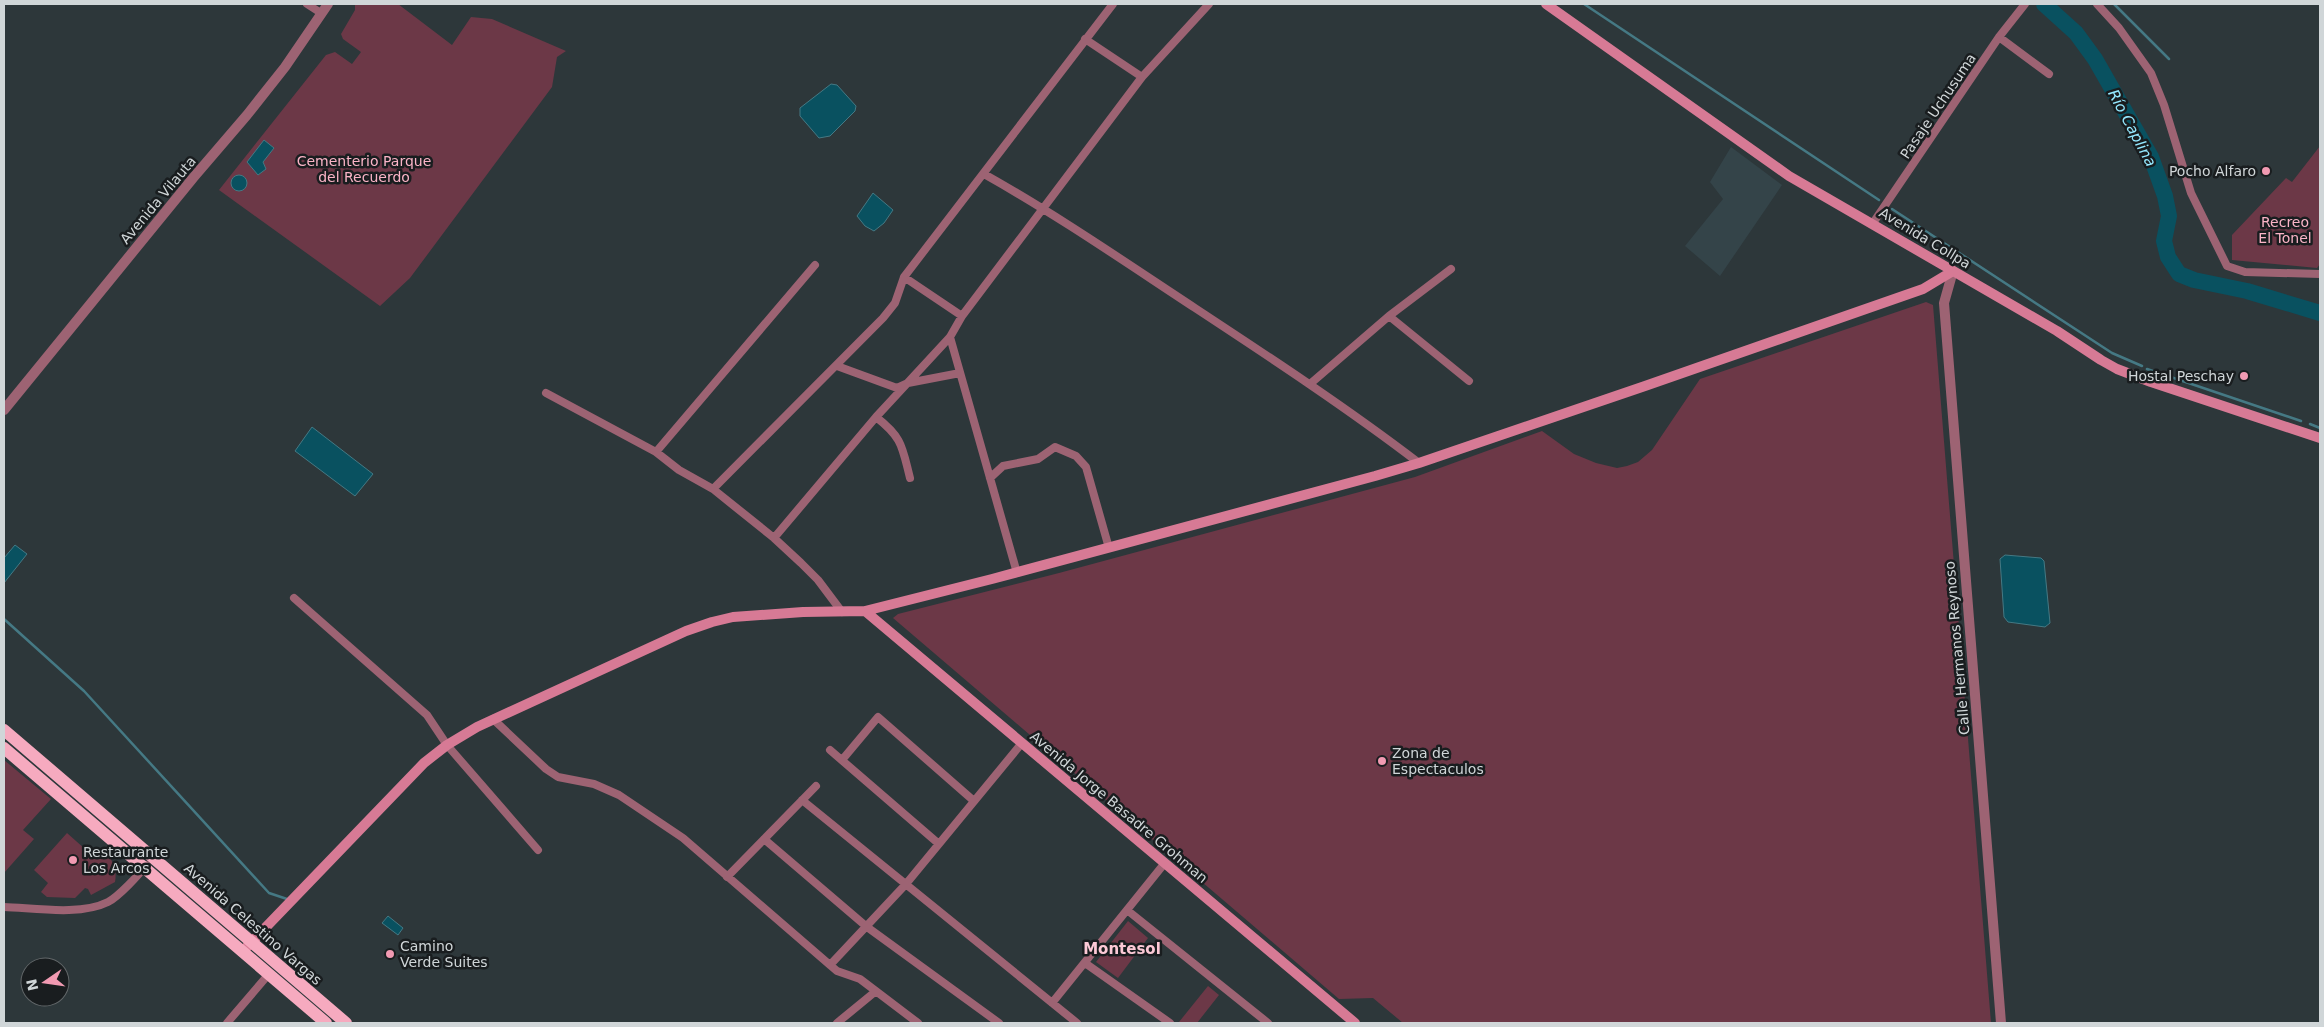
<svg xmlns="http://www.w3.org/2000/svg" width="2324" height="1027" viewBox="0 0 2324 1027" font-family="'DejaVu Sans',sans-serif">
<rect width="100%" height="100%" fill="#2d373a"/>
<path fill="#344449" d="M1731,147L1782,185L1720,276L1685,246L1723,199L1710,182Z"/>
<path fill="#6c3847" d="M355,4H398L452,45L471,17L492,19L566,51L557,57L552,87L410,278L380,306L219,190L326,55L335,52L352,64L361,52L343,39L341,34L355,10Z
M2320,146V264L2317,268L2232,260V235L2286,178L2292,182Z
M1926,302L1933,305L1991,1023H1403L1373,998L1339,999L893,618L898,614L1059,573L1415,477L1542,431L1574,454L1596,463L1617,468L1627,466L1638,462L1652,450L1700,379Z
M4,760L51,799L23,830L34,839L4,873Z
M67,833L94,857L99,852L105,857L108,855C114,863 117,872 115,882L91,895L88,889L85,888L75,898L47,897L41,892L48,883L34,870Z
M1128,921L1148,938L1118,978L1096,962Z
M1208,986L1219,995L1197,1023L1179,1022Z"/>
<path fill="#095160" stroke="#457984" d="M831,84L837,85L856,106L855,111L830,136L819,138L800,116V108Z
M264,140L274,148L263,162L266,169L258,175L247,162Z
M231 183a8 8 0 1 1 16 0a8 8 0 1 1-16 0Z
M873,193L893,210L884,223L874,231L865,226L857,216Z
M312,427L373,474L355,496L295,451Z
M15,545L27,554L4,583V558Z
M2005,555L2041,558L2044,561L2050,623L2045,627L2008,622L2004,617L2000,559Z
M388,916L403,928L398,935L382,923Z"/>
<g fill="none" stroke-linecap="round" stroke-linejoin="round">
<path stroke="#457984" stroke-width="2.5" d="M1584,4L1879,200
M2114,4L2169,59
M1892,209L2112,353L2142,366
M2147,369L2301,421
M2310,424L2320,428
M4,619L84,691L269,893L287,899"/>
<path stroke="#095160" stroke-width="16" d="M2044,4L2076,33L2095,59L2151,157L2165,196L2169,216L2164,241L2168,257L2179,274L2194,280L2247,291L2320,313"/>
<path stroke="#9d6373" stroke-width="8" d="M307,4L321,13
M2097,4L2119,28L2151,73L2164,105L2191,193L2227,266L2245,272L2320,274
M1999,37L2049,74
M1085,39L1142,77
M984,174C1057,215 1125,262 1195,308C1271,358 1347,408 1419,463
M1873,223L1999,37L2025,4
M904,277L962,316
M1389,316L1469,381
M950,337L1017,573
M837,366L897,388L908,383L960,373
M1310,384L1389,316L1451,269
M546,393L656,452L679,470L713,489L774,538L801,563L818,580L842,612
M876,417C903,438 902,447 910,478
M656,452L815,265
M990,478L1003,466L1038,459L1055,447L1076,456L1086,467L1109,548
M713,489L883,318L895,303L904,277L1113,4
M774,538L876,417L950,337L962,316L1142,77L1209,4
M294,598L427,715L447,745L538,850
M493,719L546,769L558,777L594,784L619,795L683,838L830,965L837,971L860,979L918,1023
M830,750L939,844
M842,760L878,717L974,801
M802,800L1077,1023
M764,839L867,927L999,1023
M727,877L816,786
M4,907C34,908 80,916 108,902C118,897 139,875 146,865
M1127,910L1268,1023
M1085,963L1170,1023
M830,965L906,884L1022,743
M1052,1003L1164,864
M227,1023L268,975
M837,1023L876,991"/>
<path stroke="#9d6373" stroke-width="10" d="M1953,271L1944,303L2001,1023
M4,410L193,178L247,115L285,67L328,4"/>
<path stroke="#d77a95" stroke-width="10" d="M1546,4L1789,176L2057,331L2101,360L2117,369L2151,382L2320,438
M865,611L1355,1023
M242,952L424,763L447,745L477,727L686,631L712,622L733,617L803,612L865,611L992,579L1375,476L1419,463L1645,386L1923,289L1953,271"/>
<path stroke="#f6aabf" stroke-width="12" d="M4,730L346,1023
M4,748L326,1023"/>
</g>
<g fill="#f19ab2" stroke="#191d1f" stroke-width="2">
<circle cx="2266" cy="171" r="5"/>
<circle cx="2244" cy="376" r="5"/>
<circle cx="1382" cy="761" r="5"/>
<circle cx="73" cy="860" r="5"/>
<circle cx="390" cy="954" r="5"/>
</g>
<g text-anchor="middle" stroke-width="5" stroke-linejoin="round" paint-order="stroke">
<g font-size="14" fill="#d0d6d8" stroke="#191d1f">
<text transform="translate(1938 106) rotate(-56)" y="5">Pasaje Uchusuma</text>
<text transform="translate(158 200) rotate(-50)" y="5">Avenida Vilauta</text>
<text transform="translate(1925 238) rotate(31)" y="5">Avenida Collpa</text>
<text transform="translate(1957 648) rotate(-95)" y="5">Calle Hermanos Reynoso</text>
<text transform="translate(1119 807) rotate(40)" y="5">Avenida Jorge Basadre Grohman</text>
<text transform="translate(253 924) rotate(41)" y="5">Avenida Celestino Vargas</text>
</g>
<g font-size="14" fill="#fbb4c7" stroke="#191d1f">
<text x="364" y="166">Cementerio Parque<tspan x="364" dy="16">del Recuerdo</tspan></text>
<text x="2285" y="227">Recreo<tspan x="2285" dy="16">El Tonel</tspan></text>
</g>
<g font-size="14" fill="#d0d6d8" stroke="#191d1f" text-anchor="start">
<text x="2256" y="176" text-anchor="end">Pocho Alfaro</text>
<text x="2234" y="381" text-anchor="end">Hostal Peschay</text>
<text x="1392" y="758">Zona de<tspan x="1392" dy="16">Espectaculos</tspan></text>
<text x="83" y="857">Restaurante<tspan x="83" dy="16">Los Arcos</tspan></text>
<text x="400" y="951">Camino<tspan x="400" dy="16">Verde Suites</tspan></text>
</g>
<g font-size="15" font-style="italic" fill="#95e9ff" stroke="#191d1f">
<text transform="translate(2132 128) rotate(62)" y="5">Río Caplina</text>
</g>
<g font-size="15" font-weight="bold" fill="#fcc9d6" stroke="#191d1f">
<text x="1122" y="954">Montesol</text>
</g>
</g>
<rect width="2324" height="1027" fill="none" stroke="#d0d6d8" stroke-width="10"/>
<g transform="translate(45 982) rotate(257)"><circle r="24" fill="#191d1f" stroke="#626769"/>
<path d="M0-4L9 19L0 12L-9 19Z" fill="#f19ab2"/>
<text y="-8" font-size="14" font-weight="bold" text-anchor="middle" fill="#d0d6d8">N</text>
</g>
</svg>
